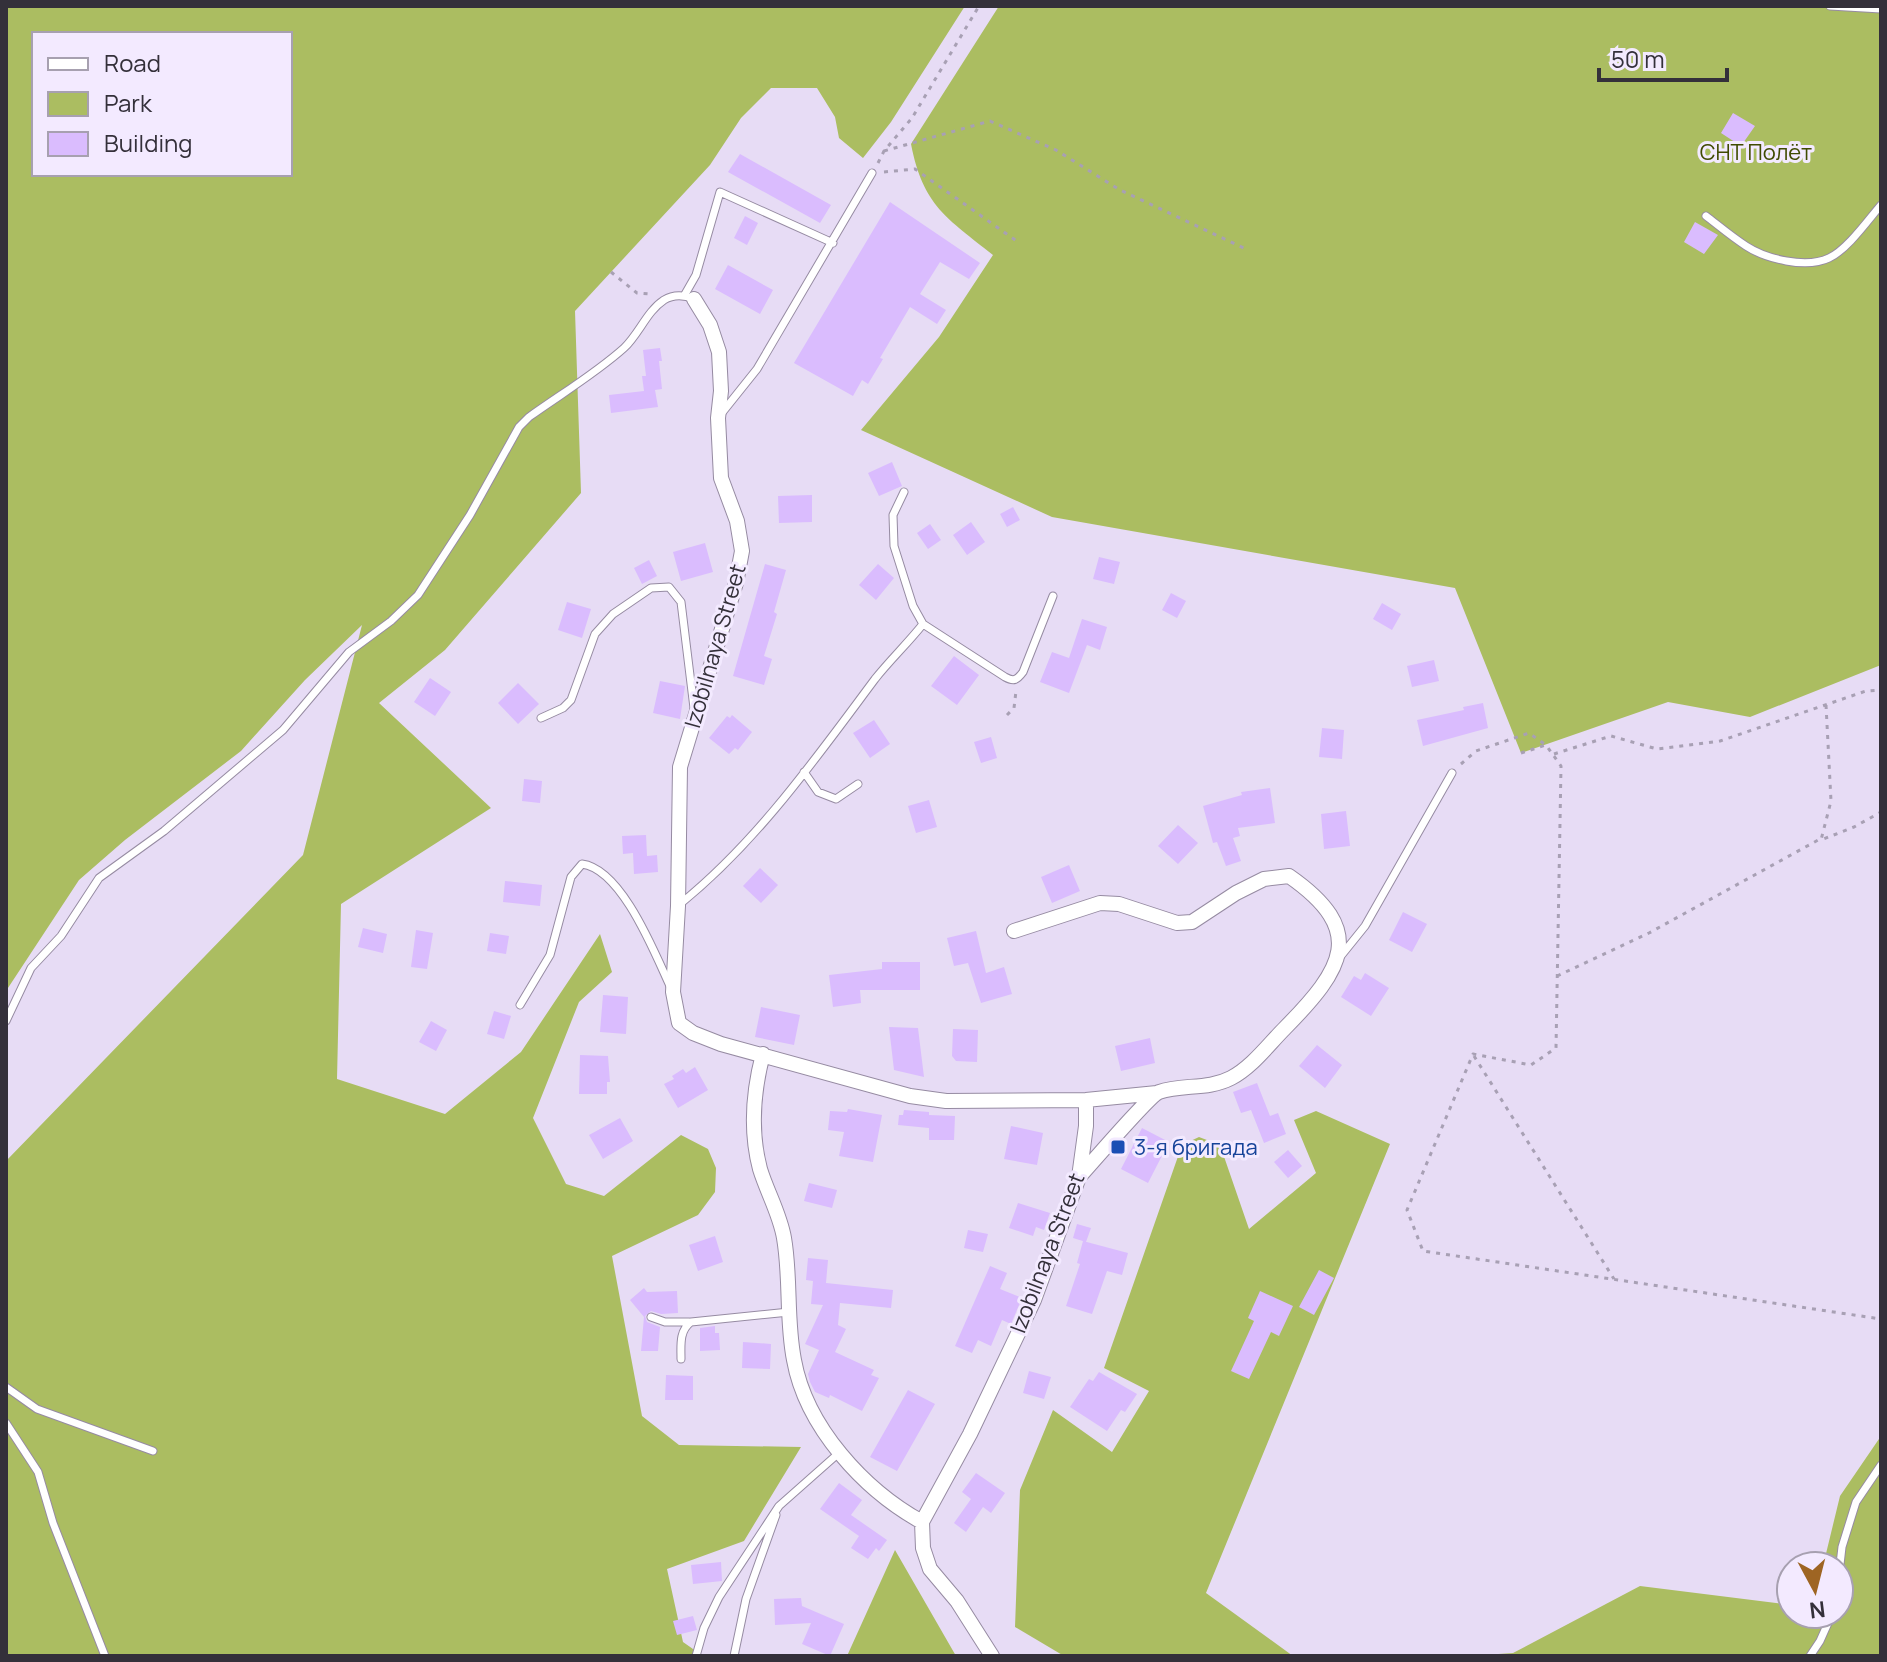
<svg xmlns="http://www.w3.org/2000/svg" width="1887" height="1662" viewBox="0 0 1887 1662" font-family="Manrope,sans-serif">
<rect width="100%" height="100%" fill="#e7dcf5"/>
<path fill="#abbd61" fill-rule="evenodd" d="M6,6H965L891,122L863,158L839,138L835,117L817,88H771L741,118L710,165L575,311L581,493L445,650L379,703L491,808L341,904L337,1079L445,1114L521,1052L600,934L612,972L579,1002L533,1118L566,1184L604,1196L681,1135L708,1149L716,1168L715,1192L698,1215L612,1256L642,1416L679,1445L801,1447L744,1541L667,1569L683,1642L703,1656H6V1161L303,855L362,625L305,680L241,751L125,840L79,880L6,991ZM34,34H290V174H34Z
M999,6H1881V665L1750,717L1668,702L1521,753L1455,588L1052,517L861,430L939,337L993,255C947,218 923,206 911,144Z
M1316,1111L1390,1144L1206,1593L1293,1656H1064L1015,1627L1020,1490L1053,1410L1112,1452L1149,1391L1104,1368L1182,1145L1199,1137L1220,1145L1249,1229L1316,1173L1294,1120Z
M1881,1436V1656H1469L1513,1653L1640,1586L1791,1605V1614H1839V1566H1823L1840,1496Z
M895,1550L956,1656H847Z"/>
<path fill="#dabcfe" d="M1733,113L1755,126L1741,146L1721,133Z
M740,154L831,205L820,223L728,172Z
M890,202L980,263L969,279L940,262L920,294L946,310L937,324L910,307L880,358L883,359L868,384L862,380L853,396L794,363Z
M745,216L758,223L747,245L734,238Z
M1695,222L1718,235L1704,254L1684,242Z
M728,265L773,290L760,314L715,289Z
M660,348L662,361H659L662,389L655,390L658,407L611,413L609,395L644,391L642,376H646L643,350Z
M892,462L902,486L879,496L868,473Z
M812,495V522L779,523L778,496Z
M1013,507L1020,520L1007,527L1000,514Z
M971,522L985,542L967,555L953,535Z
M930,524L941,540L928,549L917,533Z
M705,543L713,572L681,581L673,552Z
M1099,557L1120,562L1114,584L1093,579Z
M649,560L657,576L642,584L634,568Z
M765,564L786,570L774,612L777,614L764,656L772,659L764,685L733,676Z
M878,564L894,578L876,600L859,585Z
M1171,593L1186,601L1177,618L1162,610Z
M567,602L591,609L582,638L558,630Z
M1382,603L1401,614L1392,630L1373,619Z
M1082,619L1107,627L1100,650L1087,645L1069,693L1040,682L1052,652L1069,658Z
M954,656L979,675L957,705L931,686Z
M1434,660L1439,681L1412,687L1407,666Z
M430,678L451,692L435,716L414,702Z
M660,681L685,686L680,719L653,713Z
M518,683L539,704L518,724L498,703Z
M1483,703L1488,728L1423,746L1417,720L1464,710L1463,707Z
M732,715L752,732L738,750L735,748L729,754L709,738L727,716L730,718Z
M874,720L890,744L870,758L853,733Z
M1322,728L1344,730L1342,759L1319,757Z
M991,737L997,758L981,763L974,742Z
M524,779L542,781L540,803L522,801Z
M1270,788L1275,823L1238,828L1240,836L1233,838L1241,861L1226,866L1217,842L1213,843L1203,806L1242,795L1241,792Z
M929,800L937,827L916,833L908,806Z
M1346,811L1350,846L1324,849L1321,814Z
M1178,825L1198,843L1178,864L1158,846Z
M646,835L647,856L657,855L658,872L634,874L633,853L623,854L622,836Z
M1069,865L1080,891L1052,903L1041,877Z
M760,868L778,885L761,903L743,886Z
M505,881L542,885L540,906L503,902Z
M1403,912L1427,924L1412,952L1389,940Z
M363,928L387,934L383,953L358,947Z
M416,930L433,933L427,969L411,967Z
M976,931L986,973L1004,967L1012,994L981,1003L968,963L954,966L947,938Z
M490,933L509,936L506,954L487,951Z
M882,962H920V990H860L861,1003L833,1007L829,975L882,969Z
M1365,973L1389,988L1371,1016L1341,997L1354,976L1361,980Z
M603,995L628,997L626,1034L600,1032Z
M761,1007L800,1015L794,1045L755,1037Z
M494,1011L511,1016L504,1039L487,1034Z
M431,1021L447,1030L436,1051L419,1042Z
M889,1027L918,1028L924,1077L894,1070Z
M953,1029L978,1030L977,1062L956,1061L952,1056Z
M1150,1038L1155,1063L1121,1071L1115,1046Z
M1317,1045L1342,1065L1325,1088L1299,1066Z
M580,1055L608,1056L610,1082H607V1094H579Z
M695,1067L708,1090L678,1108L664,1084L674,1079L672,1076L683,1069L686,1073Z
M1257,1083L1270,1116L1278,1113L1286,1134L1264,1143L1251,1110L1241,1113L1233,1092Z
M848,1109L882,1115L873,1162L839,1156L844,1132L828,1130L830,1111L847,1112Z
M904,1110L929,1112V1115L955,1116L954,1140H929V1128L898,1125L899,1115H903Z
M620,1118L633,1141L603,1159L589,1135Z
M1011,1126L1043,1133L1037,1165L1004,1159Z
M1142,1128L1169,1142L1148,1183L1121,1169Z
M1288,1150L1302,1166L1288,1178L1274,1162Z
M809,1183L837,1190L832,1208L804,1201Z
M1018,1203L1050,1213L1044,1230L1036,1227L1033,1236L1009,1228Z
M1077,1224L1091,1228L1086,1242L1073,1238Z
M968,1230L988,1234L983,1252L964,1248Z
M715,1236L723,1262L698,1271L689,1245Z
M1083,1241L1128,1253L1122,1275L1107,1271L1092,1314L1066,1306L1080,1264L1077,1263Z
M808,1258L828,1260L826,1283L893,1290L891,1308L840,1303L838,1325L846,1329L835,1352L874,1370L871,1375L879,1378L862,1411L830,1395L829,1398L815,1392L810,1382L808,1374L819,1350L805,1344L823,1305L811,1304L813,1281L806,1280Z
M990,1266L1007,1273L1000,1289L1022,1298L1011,1324L1002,1320L991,1346L978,1340L972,1353L955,1346Z
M1319,1270L1334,1278L1314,1315L1299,1307Z
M644,1288L647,1292L677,1291L678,1313L661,1314L651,1311L645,1316L647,1322L660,1327L658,1351H641L644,1317L630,1300Z
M1260,1291L1293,1306L1279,1336L1271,1332L1249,1379L1231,1371L1254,1321L1248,1318Z
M715,1326V1333H719L720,1350L700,1351V1328Z
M743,1342L771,1344L770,1369L742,1368Z
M1029,1371L1051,1377L1044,1399L1023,1393Z
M1099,1372L1137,1394L1125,1412L1121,1410L1107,1431L1070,1407L1089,1379L1093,1381Z
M666,1375L693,1376V1400H665Z
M908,1390L935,1404L897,1471L870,1457Z
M976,1473L1005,1493L991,1513L983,1507L966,1532L954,1523L971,1499L962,1492Z
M839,1483L862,1500L851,1515L887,1540L879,1551L876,1548L868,1559L851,1548L859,1536L820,1509Z
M721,1562L722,1581L693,1584L691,1565Z
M801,1598L802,1606L844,1624L830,1656L802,1644L811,1623L775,1625L774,1599Z
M693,1616L697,1630L677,1635L673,1621Z"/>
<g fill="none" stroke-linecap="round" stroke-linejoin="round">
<defs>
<path id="service" d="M1830,6L1881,9
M1706,216C1719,226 1732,237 1746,246C1766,259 1806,269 1829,258C1847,250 1868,220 1881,205
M684,296L696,275L720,192L833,243
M721,414L757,369L872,173
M904,492L893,515L894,546L913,606L923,624L1005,677C1014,682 1017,680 1023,672L1053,596
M541,718L563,708L571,700L595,634L613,614L651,588L669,587L681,602L694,708
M804,772L818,792L836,799L858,784
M680,904C757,842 816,758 875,679C890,660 908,643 923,624
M1340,957L1365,926L1452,773
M520,1005L550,955L571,877L582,864C622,869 655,954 670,986
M6,1021L31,968L61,936L99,878L164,831L283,730L349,652L391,621L418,595L470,515L519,427L529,417C561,394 595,374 624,348C639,334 647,311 664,300C674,294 684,295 694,299
M651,1317L665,1322H689
M681,1359C681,1345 679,1331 691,1322L789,1312
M6,1387L37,1409L153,1451
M6,1423L38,1472L53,1523L105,1656
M1839,1573L1842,1547L1856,1502L1881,1465
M696,1656L704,1628L719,1597L779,1506L840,1452
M734,1656L746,1599L776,1515
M1810,1656L1820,1641L1832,1614"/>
<path id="minor" d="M694,299L710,325L719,352L721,391L718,418L721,478L737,521L742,551L736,583L680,767L678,906L673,992L679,1023L693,1033L721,1044L910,1096L946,1101L1086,1100L1157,1093
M1014,931L1100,903L1119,904L1177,923L1192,922L1236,893L1264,879L1289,876C1368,931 1343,969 1285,1028C1268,1045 1252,1067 1231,1078C1208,1090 1182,1084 1159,1092C1149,1096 1091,1164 1079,1177
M763,1054C753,1092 750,1131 760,1169C767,1192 780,1214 784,1238C791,1278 786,1320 794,1360C806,1427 864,1490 922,1522
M992,1656L957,1601L930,1569L923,1548L922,1522L970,1434L1034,1300L1079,1177L1086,1126V1100"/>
</defs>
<use href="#service" stroke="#968ba2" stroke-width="9"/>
<use href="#minor" stroke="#968ba2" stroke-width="16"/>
<path stroke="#a8a0b4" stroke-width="3" stroke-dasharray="4 6" stroke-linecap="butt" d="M884,151L990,121L1056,150L1120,190L1248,250
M878,163L884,151L912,118L979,6
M884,172L915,169L1018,242
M611,272L637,293L650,294
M1826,705L1831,801L1821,840L1854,827L1881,812
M1007,715L1014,708L1016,691
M1521,753L1546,745L1561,766L1556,1048L1531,1065L1473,1054L1407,1210L1423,1251L1881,1319
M1554,754L1611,736L1657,749L1720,741L1866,691L1881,690
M1461,764L1476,751L1529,733L1546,745
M1557,976L1649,933L1820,839
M1474,1056L1614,1279"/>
<use href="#service" stroke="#fff" stroke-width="7"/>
<use href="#minor" stroke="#fff" stroke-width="14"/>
</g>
<rect fill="#1a4fb4" stroke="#f3eaff" stroke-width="3" x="1110" y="1139" width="16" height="16" rx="4"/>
<g text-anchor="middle" stroke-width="6" stroke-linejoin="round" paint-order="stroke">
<g font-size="22" fill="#404b02" stroke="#f3eaff">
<text x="1756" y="160">СНТ Полёт</text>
</g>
<g font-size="22" fill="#34303a" stroke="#f3eaff">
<text transform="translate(715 646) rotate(-74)" y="8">Izobilnaya Street</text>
<text transform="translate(1047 1253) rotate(-69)" y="8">Izobilnaya Street</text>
</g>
<g font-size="22" fill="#164399" stroke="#f3eaff" text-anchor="start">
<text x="1134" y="1155">3-я бригада</text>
</g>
</g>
<rect width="1887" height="1662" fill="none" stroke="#34303a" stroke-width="16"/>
<rect x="32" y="32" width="260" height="144" fill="#f3eaff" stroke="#a7a0b0" stroke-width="2"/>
<rect x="48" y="58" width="40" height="12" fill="#ffffff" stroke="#a7a0b0" stroke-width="2"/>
<text x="104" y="72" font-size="24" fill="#34303a">Road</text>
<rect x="48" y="92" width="40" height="24" fill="#abbd61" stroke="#a7a0b0" stroke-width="2"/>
<text x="104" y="112" font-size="24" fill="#34303a">Park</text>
<rect x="48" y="132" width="40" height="24" fill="#dabcfe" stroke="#a7a0b0" stroke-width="2"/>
<text x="104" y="152" font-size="24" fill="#34303a">Building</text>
<g transform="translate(1815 1590) rotate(173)"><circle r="38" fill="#f3eaff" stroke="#a7a0b0" stroke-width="2"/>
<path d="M0-6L14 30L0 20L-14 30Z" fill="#9e6523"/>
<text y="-12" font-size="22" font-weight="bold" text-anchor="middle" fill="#34303a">N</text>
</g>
<path d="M1599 68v12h128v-12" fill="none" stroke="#34303a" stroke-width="4"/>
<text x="1611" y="68" font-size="24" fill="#34303a" stroke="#f3eaff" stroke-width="6" paint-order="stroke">50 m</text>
</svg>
